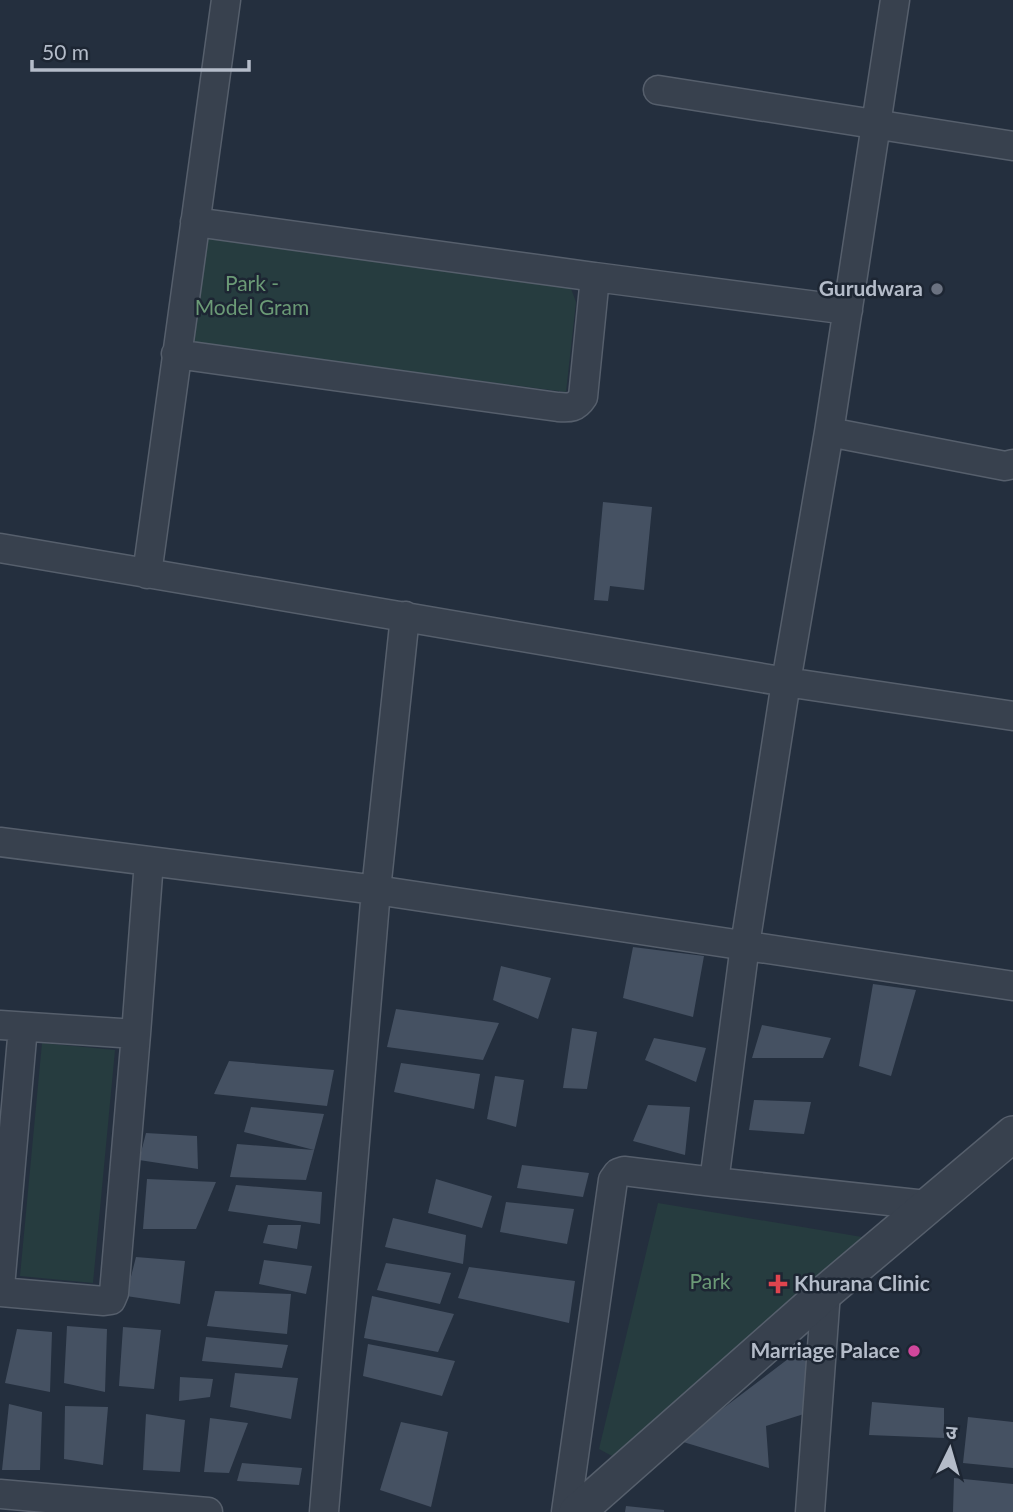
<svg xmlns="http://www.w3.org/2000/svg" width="1013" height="1512" viewBox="0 0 1013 1512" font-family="Lato,'Noto Sans Devanagari',sans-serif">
<rect width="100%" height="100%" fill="#242f3e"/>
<path fill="#263c3f" d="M199,233L570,286L576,302L566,392L183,342Z
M42,1043L115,1050L93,1283L20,1276Z
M658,1203L868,1238L612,1456L599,1449Z"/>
<path fill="#455162" d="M603,502L652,507L644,590L610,586L608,601L594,600Z
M633,947L704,956L693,1017L623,998Z
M501,966L551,978L538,1019L493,1000Z
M873,984L916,990L891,1076L859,1066Z
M396,1009L499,1023L483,1060L387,1047Z
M762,1025L831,1038L823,1058H752Z
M572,1028L597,1032L587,1089L563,1088Z
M654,1038L706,1048L696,1082L645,1060Z
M229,1061L334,1070L327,1106L214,1094Z
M401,1063L480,1074L474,1109L394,1092Z
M495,1076L524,1080L516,1127L487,1119Z
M754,1100L811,1102L804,1134L749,1130Z
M648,1105L690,1107L685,1155L633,1141Z
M251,1107L324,1114L306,1180L230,1177L237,1144L314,1150L244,1132Z
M146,1133L197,1136L198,1169L139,1160Z
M522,1165L589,1173L583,1197L517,1188Z
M147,1179L216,1182L196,1229H143Z
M436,1179L492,1196L482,1228L428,1213Z
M236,1185L322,1192L320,1224L228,1211Z
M506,1202L574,1209L567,1244L500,1232Z
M393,1218L466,1235L463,1264L385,1247Z
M268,1225H301L297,1249L263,1243Z
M136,1257L185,1261L180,1304L126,1296Z
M264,1260L312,1266L306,1294L259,1284Z
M386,1263L451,1273L440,1304L377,1290Z
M469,1267L575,1281L569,1323L458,1298Z
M215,1291L291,1294L287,1334L207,1326Z
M372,1296L454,1314L438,1352L364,1338Z
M67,1326L107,1329L105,1392L64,1383Z
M123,1327L161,1330L154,1389L119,1386Z
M17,1329L52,1332L50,1392L5,1383Z
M206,1337L288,1345L282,1368L202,1361Z
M813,1340L807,1413L766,1426L769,1468L680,1441Z
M368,1344L455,1361L442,1396L363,1376Z
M235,1373L298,1378L291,1419L230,1407Z
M180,1377L213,1379L210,1397L179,1401Z
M872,1402L944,1408V1438L869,1435Z
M9,1404L42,1412L40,1470H2Z
M65,1406L108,1407L103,1465L64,1459Z
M146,1414L185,1420L180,1472L143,1470Z
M968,1417L1013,1422V1468L963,1463Z
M210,1418L248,1423L229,1473L204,1472Z
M401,1422L448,1432L431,1507L380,1490Z
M242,1463L302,1468L299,1485L237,1481Z
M954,1478L1013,1484V1512H953Z
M626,1506L664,1510V1512H625Z"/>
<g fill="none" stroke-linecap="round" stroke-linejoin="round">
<defs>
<path id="minor" d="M658,90L1013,146
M595,277L848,310
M176,354L558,407C570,408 576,408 583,397L595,277L195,222
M829,432L1005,466L1013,464
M0,548L786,682L1013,716
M147,574L226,0
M0,842L376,890L1013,986
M0,1025L136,1034L149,861
M714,1182L926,1205
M0,1287L23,1027
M0,1292L104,1301L111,1300L114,1293L136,1034
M0,1494L208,1512
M324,1512L376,890L405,616
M566,1512L613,1180L618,1173L624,1171L714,1182L745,945L786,682L829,432L895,0
M810,1512L826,1292"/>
<path id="tertiary" d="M577,1512L826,1292L1013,1134"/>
</defs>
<use href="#minor" stroke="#565f6c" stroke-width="31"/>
<use href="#tertiary" stroke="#565f6c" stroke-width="38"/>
<use href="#minor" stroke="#38414e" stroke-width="28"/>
<use href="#tertiary" stroke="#38414e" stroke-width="35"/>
</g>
<circle fill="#6b7280" stroke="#1d2633" stroke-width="2.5" cx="937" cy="289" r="7"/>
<path fill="#e0444e" stroke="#1d2633" stroke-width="2.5" d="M774.5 1273.5h7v7h7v7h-7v7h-7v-7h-7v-7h7z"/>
<circle fill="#d1479c" stroke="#1d2633" stroke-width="2.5" cx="914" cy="1351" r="7"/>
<g text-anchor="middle" stroke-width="5" stroke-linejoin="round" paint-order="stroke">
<g font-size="21" fill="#6b9a76" stroke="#1d2633">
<text x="252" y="291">Park -<tspan x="252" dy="24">Model Gram</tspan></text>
<text x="710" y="1289">Park</text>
</g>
<g font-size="21" font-weight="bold" fill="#b4bcc9" stroke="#1d2633" text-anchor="end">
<text x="923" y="296">Gurudwara</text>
<text x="794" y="1291" text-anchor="start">Khurana Clinic</text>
<text x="900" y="1358">Marriage Palace</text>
</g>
</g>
<g transform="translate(950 1449) rotate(5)" stroke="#1d2633" stroke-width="5" paint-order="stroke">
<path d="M0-5L12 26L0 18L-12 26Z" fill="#b4bcc9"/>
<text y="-10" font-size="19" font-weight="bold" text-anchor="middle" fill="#b4bcc9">उ</text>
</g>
<path d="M32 60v10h217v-10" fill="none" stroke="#b4bcc9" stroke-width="3.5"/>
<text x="42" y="60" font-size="21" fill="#b4bcc9" stroke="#1d2633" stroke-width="5" paint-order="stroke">50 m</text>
</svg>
